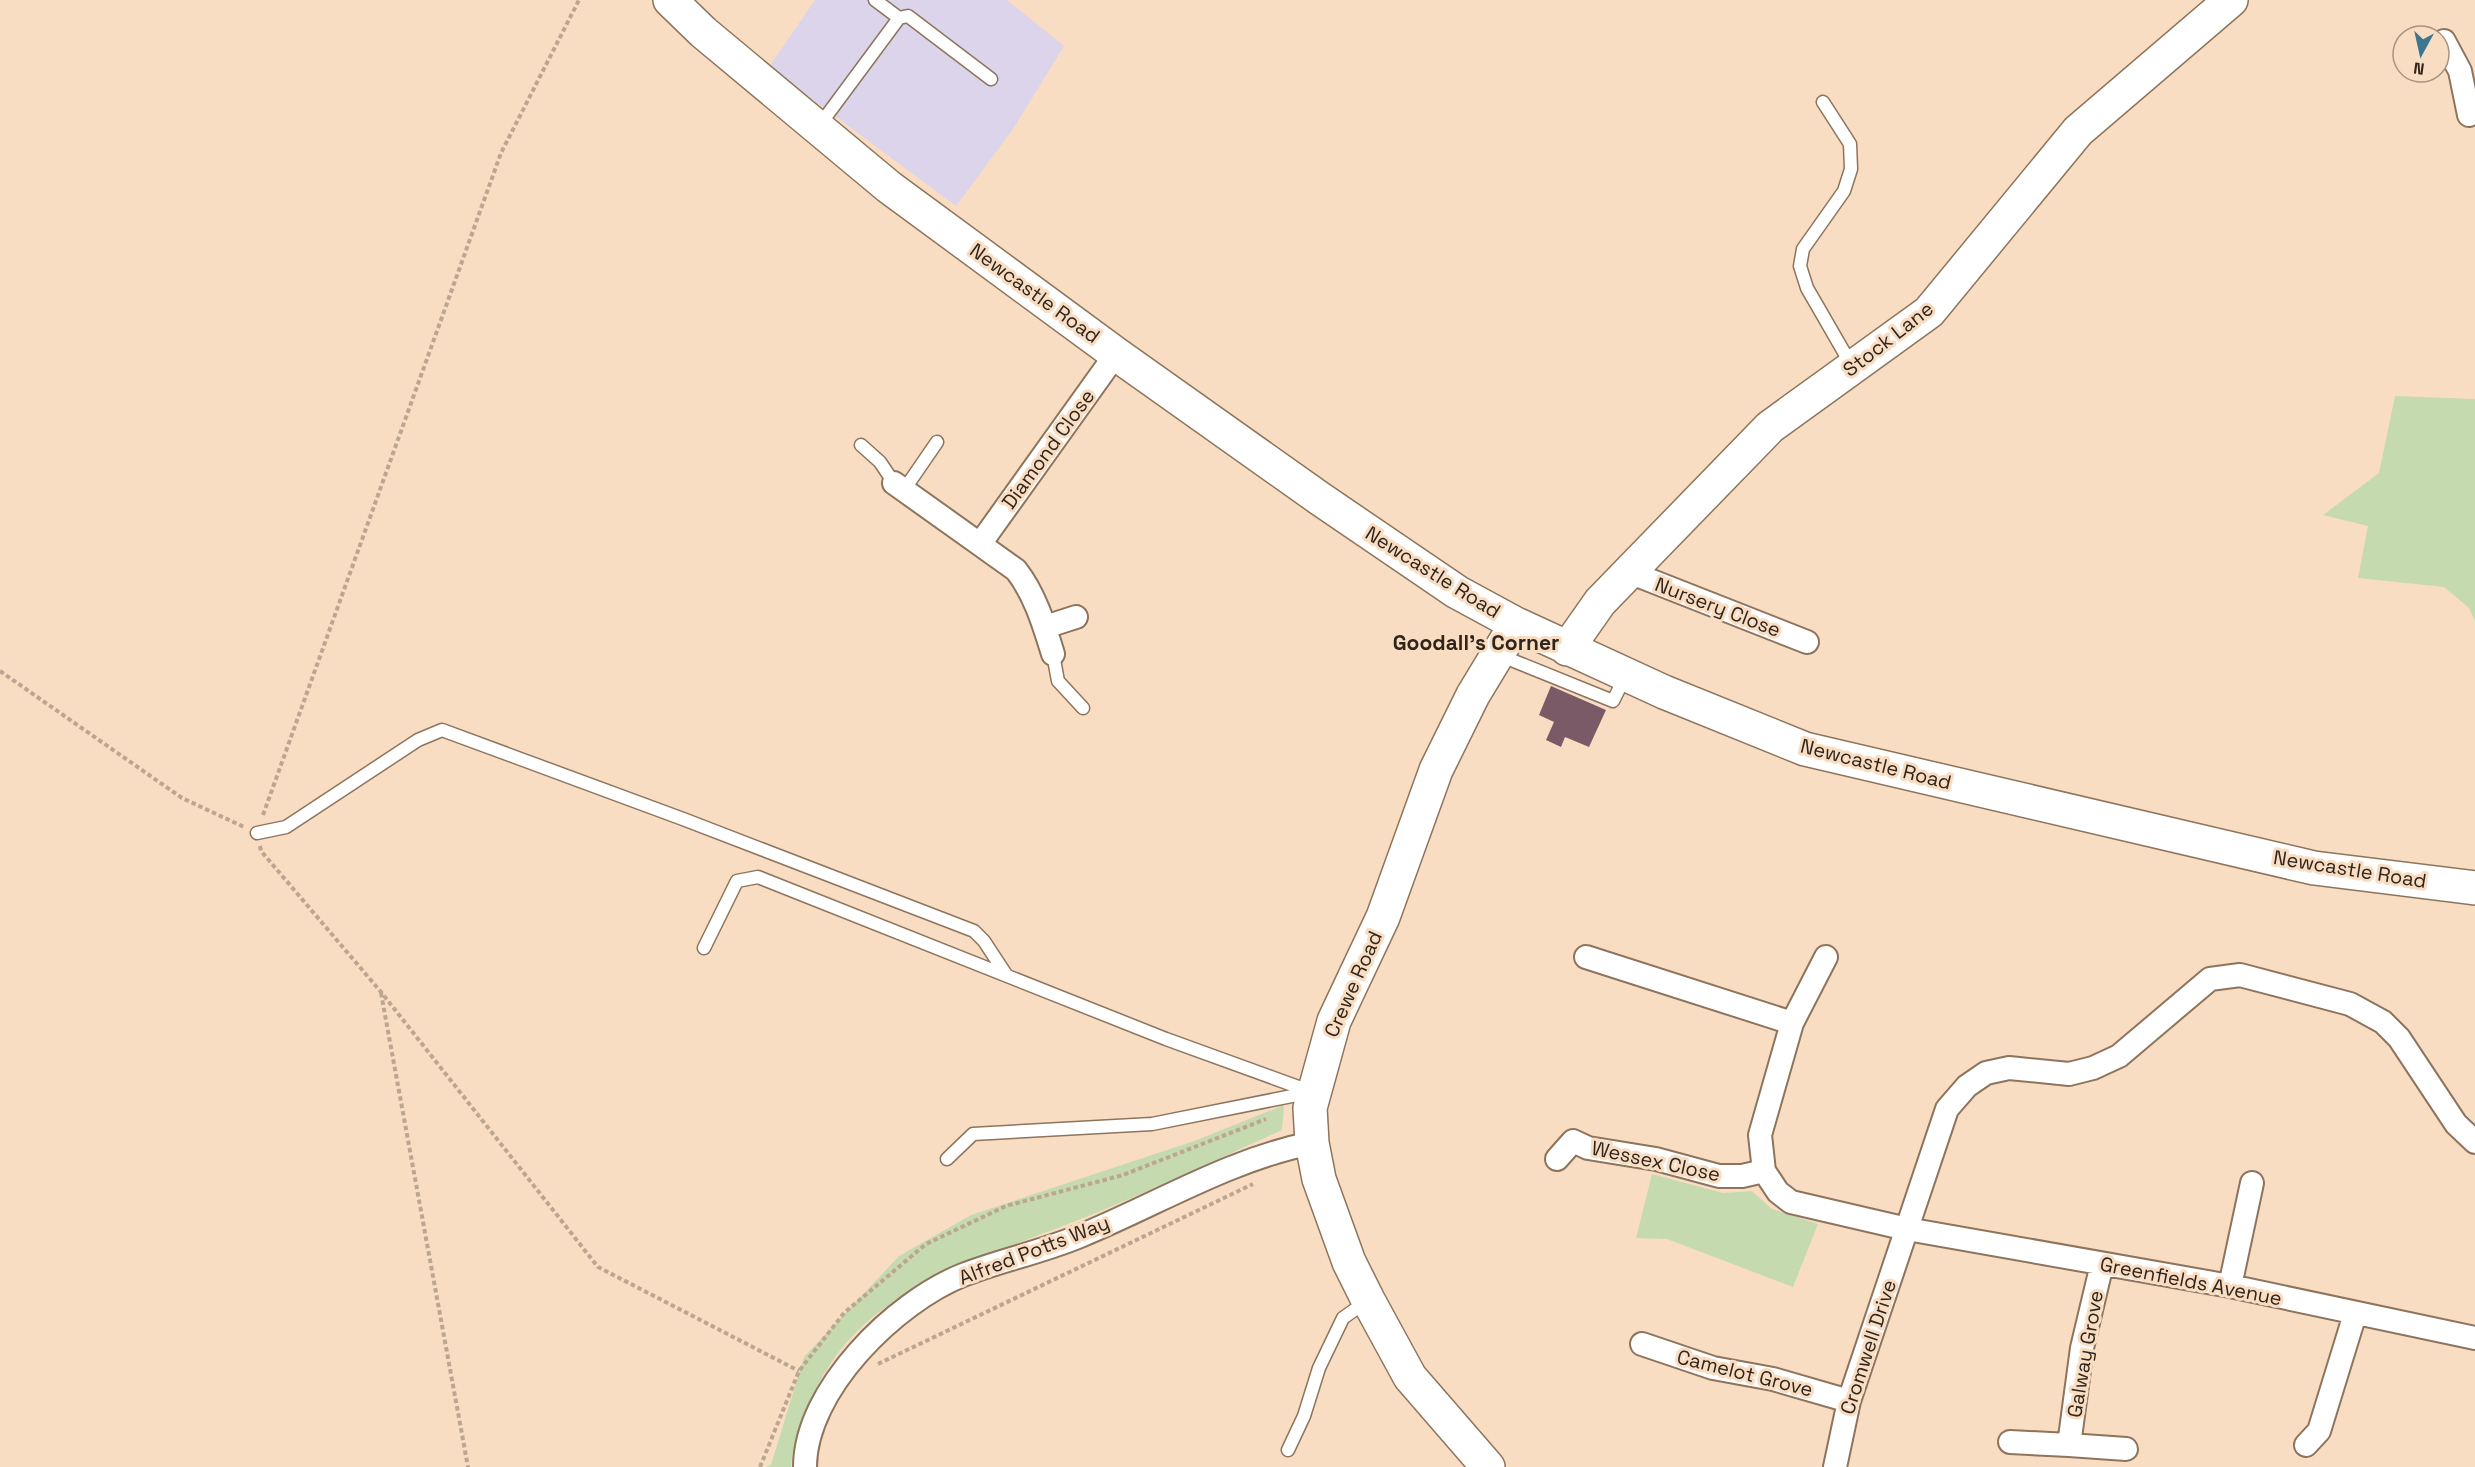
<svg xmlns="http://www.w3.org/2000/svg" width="2475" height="1467" viewBox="0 0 2475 1467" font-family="'Space Grotesk',sans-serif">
<rect width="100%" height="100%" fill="#f9ddc3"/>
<path fill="#dbd4ea" d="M815,0H1007L1064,46L1013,129L956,206L769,67Z"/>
<path fill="#c6dab0" d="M2395,396L2475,399V621L2469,608L2444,587L2358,578L2368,526L2323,515L2379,473Z
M1284,1105L1282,1130C1218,1159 1155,1189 1091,1215C981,1260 851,1286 807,1411C800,1429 792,1447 791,1467H766L771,1465L804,1357L899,1256L971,1215L1197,1140Z
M1652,1174L1723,1193L1752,1191L1772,1209L1818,1224L1793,1287L1667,1239L1636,1238Z"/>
<path fill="#7b5a67" d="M1551,686L1606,710L1589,747L1565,737L1561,747L1546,740L1554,722L1539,715Z"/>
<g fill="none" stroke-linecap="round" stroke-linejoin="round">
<defs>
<path id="lane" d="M875,0L899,18
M1823,102L1850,144L1851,169L1844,191L1803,249L1800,266L1807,288L1852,366
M819,126L899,18L908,16L991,79
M861,445L880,462L894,483
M904,490L937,442
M1053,654L1058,681L1083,708
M1499,655L1613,701L1625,677
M257,833L286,827L418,740L442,730L683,819L974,931L984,941L1007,976
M704,948L737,881L758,877L1166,1039L1312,1092
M947,1159L973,1134L1152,1124L1312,1092
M1288,1450L1304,1416L1319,1368L1343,1318L1367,1301"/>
<path id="street" d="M2444,41L2460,71L2469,115
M894,483L1016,570C1035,594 1044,625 1053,654
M980,544L1116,354
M1629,572L1807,642
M1045,627L1076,617
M1586,957L1792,1023
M1557,1159L1573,1141L1588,1148L1656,1159L1719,1176H1742L1764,1171L1760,1135L1792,1023L1826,957
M1764,1171L1778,1192L1791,1202L1907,1229L2230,1286L2475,1338
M2102,1264L2082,1348L2069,1445L2126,1449
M2230,1286L2252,1183
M1642,1344L1713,1368L1773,1379L1849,1401
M2010,1442L2069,1445
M2306,1445L2319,1431L2355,1314
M805,1467C805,1390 895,1302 963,1275C1001,1260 1042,1252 1080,1236C1158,1204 1228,1160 1312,1143
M1835,1467L1849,1401L1947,1109L1967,1086L1986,1073L2009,1068L2069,1074L2093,1068L2119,1056L2210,979L2240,975L2350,1004L2383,1022L2399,1038L2456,1124L2475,1142"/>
<path id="secondary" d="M670,0L703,32L889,187L1116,354L1319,498L1457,592L1516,624L1664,692L1805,749L2314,868L2475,888
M1567,649L1600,602L1770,427L1929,312L2078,131L2231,0
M1488,1467L1410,1377L1368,1300L1349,1262L1319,1179L1312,1143L1310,1108L1334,1021L1383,917L1436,770L1473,695L1516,624"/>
</defs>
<use href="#lane" stroke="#8d745d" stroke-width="15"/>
<use href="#street" stroke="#8d745d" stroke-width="26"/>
<use href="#secondary" stroke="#8d745d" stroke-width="36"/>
<path stroke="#bca691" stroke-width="4" stroke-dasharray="4.5 3" stroke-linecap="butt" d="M0,671L182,798L244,827
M263,815L501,153L579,0
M260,846L261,851L381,992L598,1267L799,1371
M381,993L468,1467
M878,1364L1253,1184
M760,1467L799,1371L844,1313L926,1244L1006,1206L1123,1175L1266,1119"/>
<use href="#lane" stroke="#fff" stroke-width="12"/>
<use href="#street" stroke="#fff" stroke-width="22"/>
<use href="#secondary" stroke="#fff" stroke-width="33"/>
</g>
<g text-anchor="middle" stroke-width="6" stroke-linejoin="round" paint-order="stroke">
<g font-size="20" fill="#2f251b" stroke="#f9ddc3">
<text transform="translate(1035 293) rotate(36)" y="7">Newcastle Road</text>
<text transform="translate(1888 339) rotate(-38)" y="7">Stock Lane</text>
<text transform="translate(1048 449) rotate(-54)" y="7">Diamond Close</text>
<text transform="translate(1433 572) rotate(32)" y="7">Newcastle Road</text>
<text transform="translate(1718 607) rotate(21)" y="7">Nursery Close</text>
<text transform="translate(1876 764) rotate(14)" y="7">Newcastle Road</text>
<text transform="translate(2350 869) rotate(9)" y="7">Newcastle Road</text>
<text transform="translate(1353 984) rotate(-66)" y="7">Crewe Road</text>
<text transform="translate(1656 1161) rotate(12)" y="7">Wessex Close</text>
<text transform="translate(1034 1250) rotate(-21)" y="7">Alfred Potts Way</text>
<text transform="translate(2191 1281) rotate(11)" y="7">Greenfields Avenue</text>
<text transform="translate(1868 1347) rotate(-72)" y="7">Cromwell Drive</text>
<text transform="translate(2085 1354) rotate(-80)" y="7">Galway Grove</text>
<text transform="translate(1745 1373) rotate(14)" y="7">Camelot Grove</text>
</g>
<g font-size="21" font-weight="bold" fill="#2f251b" stroke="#f9ddc3">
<text x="1476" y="650">Goodall's Corner</text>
</g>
</g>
<g transform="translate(2421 54) rotate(188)"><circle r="28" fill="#f9ddc3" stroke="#a89380" stroke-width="1.5"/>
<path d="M0-4.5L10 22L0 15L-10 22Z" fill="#3c778f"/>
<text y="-9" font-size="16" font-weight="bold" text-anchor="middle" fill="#2f251b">N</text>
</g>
</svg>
